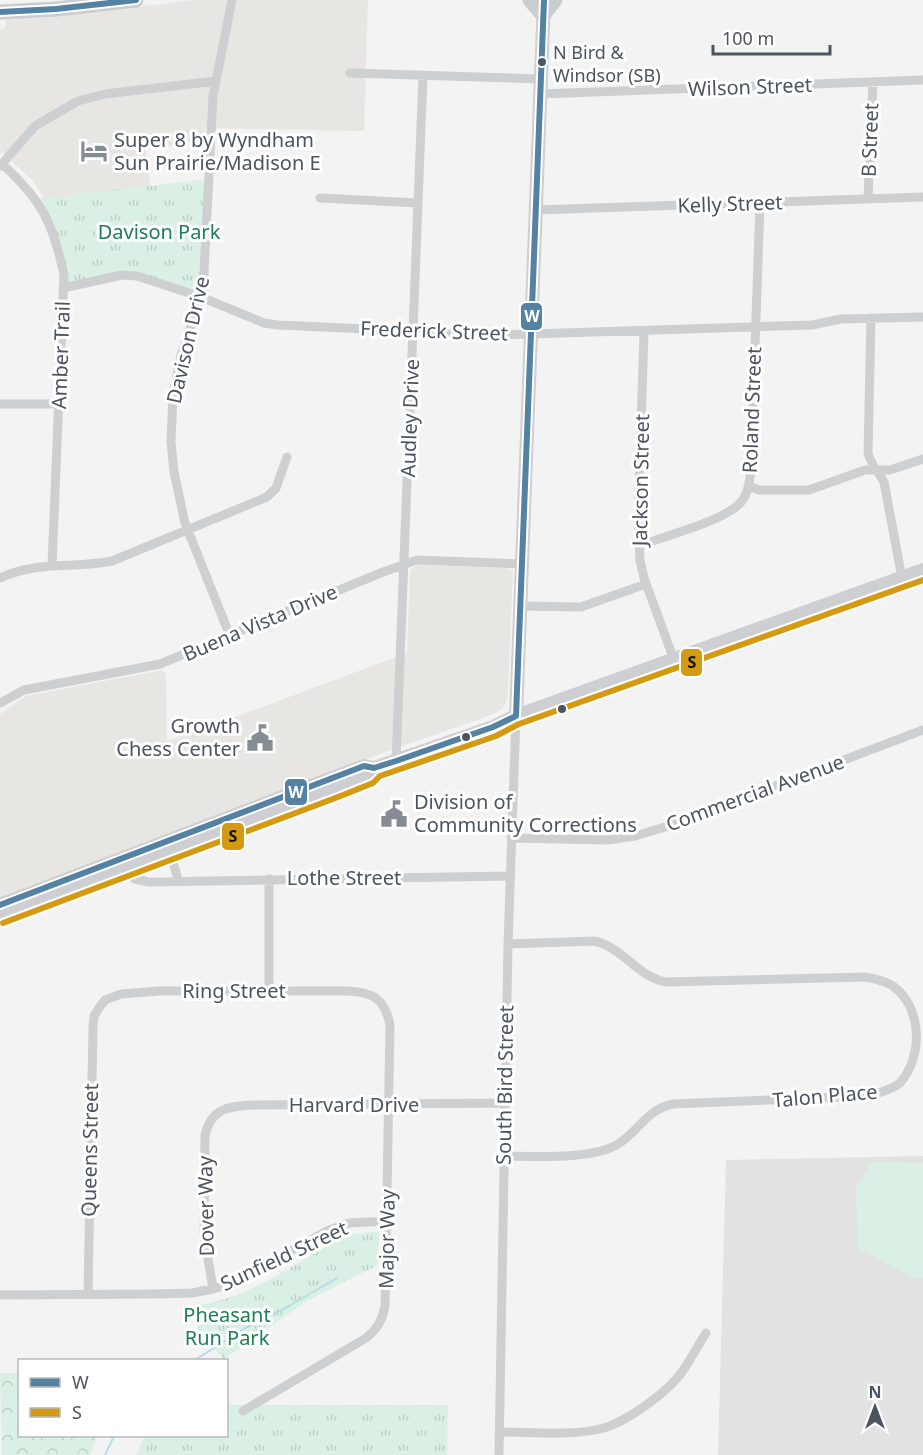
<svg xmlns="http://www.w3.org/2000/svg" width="923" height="1455" viewBox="0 0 923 1455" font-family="'Noto Sans',sans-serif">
<defs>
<pattern id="forest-crowns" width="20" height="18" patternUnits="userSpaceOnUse" patternTransform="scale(1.5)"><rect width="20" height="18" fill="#daf0e4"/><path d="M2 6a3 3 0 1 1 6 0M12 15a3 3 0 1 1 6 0" fill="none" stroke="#bdd0c6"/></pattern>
<pattern id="park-tufts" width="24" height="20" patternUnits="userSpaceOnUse" patternTransform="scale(1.5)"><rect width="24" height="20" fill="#daf0e4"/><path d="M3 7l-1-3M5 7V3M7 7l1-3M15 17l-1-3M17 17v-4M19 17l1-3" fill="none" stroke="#bdd0c6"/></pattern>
</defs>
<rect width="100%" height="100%" fill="#f4f3f3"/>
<path fill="#e7e6e2" d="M193,0H368L364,131L205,128L204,140L146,150L150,186L44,198L33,181L2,152L0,154V30L6,27L5,14L130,8Z
M419,565L506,568L513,571L508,689L507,699L503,708L491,715L385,752L0,898V714L26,696L162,670L166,674V678L167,741L203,729L407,653L410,571L412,568Z"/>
<path fill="#e2e2e3" d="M923,1156V1455H718L726,1160Z"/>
<path fill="#daf0e4" d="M872,1162L923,1163V1278H915L858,1248L856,1188Z"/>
<path fill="url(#forest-crowns)" d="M0,1373H19L20,1436H97L90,1455H2Z"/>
<path fill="url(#park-tufts)" d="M209,179L201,297L137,276L63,288L64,275L35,199Z
M379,1232L378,1265L307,1301L224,1359L198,1333L196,1305C251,1299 297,1261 345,1236L360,1233Z
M227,1405H448L447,1455H136L145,1436H226Z"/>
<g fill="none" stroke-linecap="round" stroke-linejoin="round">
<path stroke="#b2ddeb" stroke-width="2" d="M195,1360L247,1327L289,1306L337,1278
M105,1455L114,1436"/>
<path stroke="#cdcfd1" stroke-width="9" d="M350,73L541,79
M540,94L923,80
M2,164C42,200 53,223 64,275L52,565
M0,166L35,126L78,101L105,94L216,81
M320,198L418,203
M868,198L873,82
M536,210L923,197
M63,288L122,275L137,276L201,297L264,323L278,325L502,335L812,325L841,319L923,317
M871,318L868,453C871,465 878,471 884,482L902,578
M644,332L638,519L640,560L644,578L674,660
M0,404H59
M749,486L759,490H809L865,470H890L923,459
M639,546C663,536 732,520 744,498C750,487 751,473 751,461L760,203
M0,578C40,560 72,569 112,561L267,497L276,488L287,457
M521,606L581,607L646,584
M230,636L185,523L174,472L171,442L173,395L181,355L203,292L213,96L232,0
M0,703L24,690L160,664L383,572L417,560L522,564
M396,761L423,76
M511,838L607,840L635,836L675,824L923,730
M174,865L178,880
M125,869L135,879L149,882L509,876
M269,991V879
M504,1156C533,1156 593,1160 618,1144C638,1132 647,1109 673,1104L865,1096C877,1093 890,1091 900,1083C923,1057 923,1008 893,986C885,981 876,979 866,977L666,982C637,977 623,947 594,941L508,944
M213,1289L204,1234L205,1135C212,1108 227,1107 251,1105L505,1103
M88,1294L93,1028L94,1016L99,1008L105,1000L121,994L159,991H347C373,992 385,999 390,1025L385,1306C382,1321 378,1328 366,1338L243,1411
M0,1295L155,1294L192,1293L213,1289L235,1282L327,1231L349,1223L388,1221
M499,1432C529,1432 571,1436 600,1429C625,1423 662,1396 679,1376C689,1363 697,1347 706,1333
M499,1455L508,944L516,716"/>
<path stroke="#cecfd2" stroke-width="14" d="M516,716L544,0
M0,905L364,766L374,768L493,727L516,716L923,570
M0,915L335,789L369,775L374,768"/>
<path stroke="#cacdd0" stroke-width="15" d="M530,0L543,15L555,0
M0,12L56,9L136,0"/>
<defs>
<path id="bus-1" d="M0,12L56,9L136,0
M0,905L364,766L374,768L396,761L493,727L516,716L544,0"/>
<path id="bus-2" d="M3,923L338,797L373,783L380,776L496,736L519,724L923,580"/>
</defs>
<use href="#bus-1" stroke="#fff" stroke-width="10"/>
<use href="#bus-2" stroke="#fff" stroke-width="10"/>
<use href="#bus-1" stroke="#5482a3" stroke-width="6"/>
<use href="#bus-2" stroke="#d49a12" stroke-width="6"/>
</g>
<defs>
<symbol id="hotel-bare" viewBox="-9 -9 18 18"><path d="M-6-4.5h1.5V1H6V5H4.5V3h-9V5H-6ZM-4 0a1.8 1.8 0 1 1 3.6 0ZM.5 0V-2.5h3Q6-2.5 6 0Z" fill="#868c93" stroke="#fff" stroke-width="2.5" paint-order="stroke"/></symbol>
<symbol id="civic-bare" viewBox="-9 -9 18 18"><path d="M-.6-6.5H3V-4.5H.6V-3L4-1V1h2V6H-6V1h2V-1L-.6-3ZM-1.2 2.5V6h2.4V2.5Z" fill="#868c93" stroke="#fff" stroke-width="2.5" paint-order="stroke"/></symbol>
</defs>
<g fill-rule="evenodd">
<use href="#hotel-bare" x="75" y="132" width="38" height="38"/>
<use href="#civic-bare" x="241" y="719" width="38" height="38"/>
<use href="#civic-bare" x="375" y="795" width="38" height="38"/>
</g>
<g fill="#4b545f" stroke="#fff" stroke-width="2">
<circle cx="542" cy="62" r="5"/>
<circle cx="562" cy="709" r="5"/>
<circle cx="466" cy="737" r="5"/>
</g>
<g text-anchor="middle" stroke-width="6" stroke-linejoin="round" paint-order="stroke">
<g font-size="18" fill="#4b545f" stroke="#fff" text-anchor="start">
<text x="553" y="59">N Bird &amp;<tspan x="553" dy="23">Windsor (SB)</tspan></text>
</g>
<g font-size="20" fill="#4b545f" stroke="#fff">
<text transform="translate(750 87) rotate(-2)" y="7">Wilson Street</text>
<text transform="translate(870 140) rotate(-88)" y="7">B Street</text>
<text transform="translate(730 204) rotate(-2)" y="7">Kelly Street</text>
<text transform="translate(434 331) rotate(2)" y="7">Frederick Street</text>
<text transform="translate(188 340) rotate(-77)" y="7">Davison Drive</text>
<text transform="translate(61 355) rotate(-88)" y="7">Amber Trail</text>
<text transform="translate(752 410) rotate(-88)" y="7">Roland Street</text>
<text transform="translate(410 418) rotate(-88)" y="7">Audley Drive</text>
<text transform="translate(641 480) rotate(-89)" y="7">Jackson Street</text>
<text transform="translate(260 623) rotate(-23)" y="7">Buena Vista Drive</text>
<text transform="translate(755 793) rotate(-20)" y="7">Commercial Avenue</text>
<text x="344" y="885">Lothe Street</text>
<text x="234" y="998">Ring Street</text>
<text transform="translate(505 1085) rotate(-89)" y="7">South Bird Street</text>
<text transform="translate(825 1096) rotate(-5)" y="7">Talon Place</text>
<text x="354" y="1112">Harvard Drive</text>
<text transform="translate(90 1150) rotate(-89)" y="7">Queens Street</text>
<text transform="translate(206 1206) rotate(-91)" y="7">Dover Way</text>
<text transform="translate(387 1239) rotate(-89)" y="7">Major Way</text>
<text transform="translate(284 1256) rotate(-25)" y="7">Sunfield Street</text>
</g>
<g font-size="20" fill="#4b545f" stroke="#fff" text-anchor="start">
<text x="114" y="147">Super 8 by Wyndham<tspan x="114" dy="23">Sun Prairie/Madison E</tspan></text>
<text x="240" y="733" text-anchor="end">Growth<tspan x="240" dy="23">Chess Center</tspan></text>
<text x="414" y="809">Division of<tspan x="414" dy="23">Community Corrections</tspan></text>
</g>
<g font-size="20" fill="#1d7f53" stroke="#fff">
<text x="159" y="239">Davison Park</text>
<text x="227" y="1322">Pheasant<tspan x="227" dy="23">Run Park</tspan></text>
</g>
</g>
<g stroke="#fff" stroke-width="2">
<rect x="520" y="302" width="23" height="29" rx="6" fill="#5482a3"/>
<rect x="680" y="648" width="23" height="29" rx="6" fill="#d49a12"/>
<rect x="284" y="778" width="24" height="28" rx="6" fill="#5482a3"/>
<rect x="221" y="822" width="24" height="29" rx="6" fill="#d49a12"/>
</g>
<g font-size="16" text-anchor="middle" font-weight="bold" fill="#fff">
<text x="532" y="322">W</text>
<text x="296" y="798">W</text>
</g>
<g font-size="16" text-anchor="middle" font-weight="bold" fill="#111">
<text x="692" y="668">S</text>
<text x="233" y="842">S</text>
</g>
<rect x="18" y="1359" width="210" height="78" fill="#ffffff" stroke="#b7bbbf" stroke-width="1.5"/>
<rect x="30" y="1378" width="30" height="9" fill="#5482a3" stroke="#b7bbbf" stroke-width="1.5"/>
<text x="72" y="1389" font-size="18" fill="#4b545f">W</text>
<rect x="30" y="1408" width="30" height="9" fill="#d49a12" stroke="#b7bbbf" stroke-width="1.5"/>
<text x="72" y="1419" font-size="18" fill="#4b545f">S</text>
<g transform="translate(875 1407)" stroke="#ffffff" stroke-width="4.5" paint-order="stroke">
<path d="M0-4.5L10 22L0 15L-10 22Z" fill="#4b545f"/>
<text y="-9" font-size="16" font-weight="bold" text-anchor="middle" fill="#4b545f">N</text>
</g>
<path d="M713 45v9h117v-9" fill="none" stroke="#4b545f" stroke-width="3"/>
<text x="722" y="45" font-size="18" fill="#4b545f" stroke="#ffffff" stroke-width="4.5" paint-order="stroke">100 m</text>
</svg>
